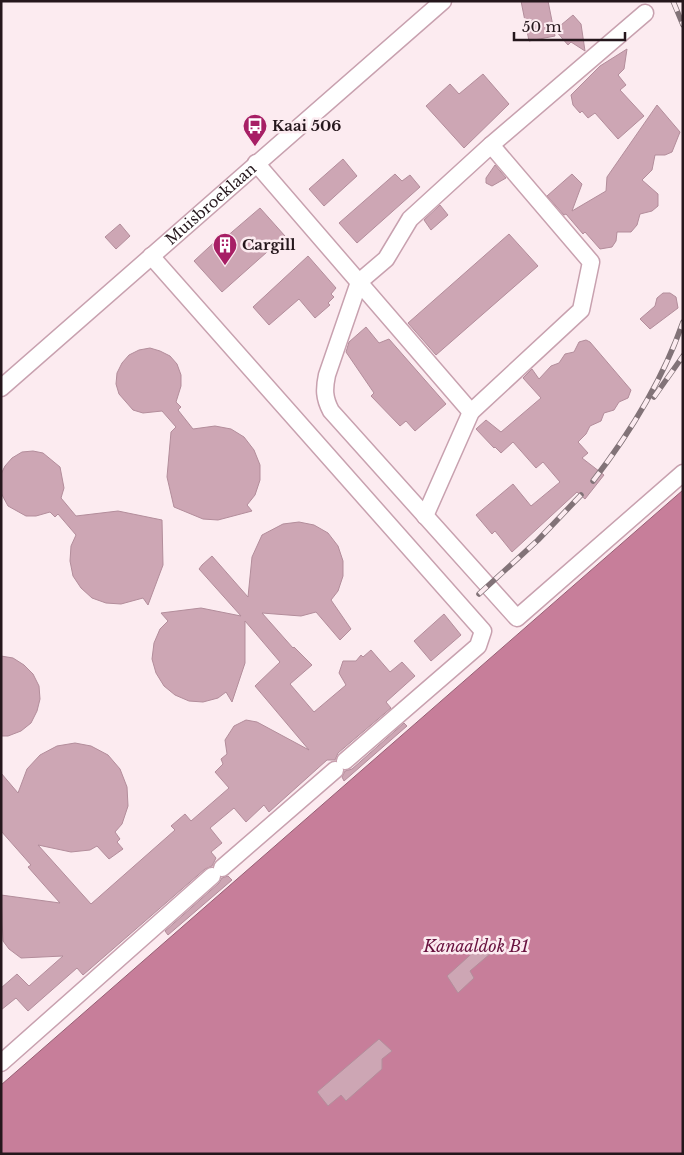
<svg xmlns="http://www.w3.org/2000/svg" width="684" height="1155" viewBox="0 0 684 1155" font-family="'Libre Baskerville',serif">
<rect width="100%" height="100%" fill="#fcebf0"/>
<path fill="#c77e9a" stroke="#965f74" d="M683,490V1154H1V1085Z"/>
<path fill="#cda6b4" stroke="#b38d9b" d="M521,1H548L555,36L529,41Z
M573,15L581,24L585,51L571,42L568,45L555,30Z
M627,49L624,69L618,75L626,85L620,90L644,116L618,139L595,113L588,118L582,111L580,113L573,105L571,95L600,66Z
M483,74L509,104L464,148L426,106L450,84L459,94Z
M657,105L680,132L672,152L665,155H655L652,170L642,180L658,194V206L652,211L640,214L637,225L631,232H617L616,241L612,247L600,249L585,232L583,234L566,214L564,215L547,196L572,174L582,184L572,211L606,191L607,177Z
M343,159L357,176L324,206L309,189Z
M495,165L506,178L492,186L486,183V178Z
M395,174L402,181L410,175L420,187L357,243L339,223Z
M440,205L448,215L431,230L424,220Z
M260,208L285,236L222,292L194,261L222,235L225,238Z
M120,224L130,236L116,249L105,237Z
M509,234L538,266L436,355L408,323Z
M308,256L336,288L331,294L334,297L328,303L330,305L315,318L299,299L269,325L253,307Z
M663,293H670L676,297L678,308L650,329L640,319L655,306L657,298Z
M366,327L379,343L389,339L446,404L415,431L406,421L400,426L371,396L374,393L346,352L349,342Z
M586,340L590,342L631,390L628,398L619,402L614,410L604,413L601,421L590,426L586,434L578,442L588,453L582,458L604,475L585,499L577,492L512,552L495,531L492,534L476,515L513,484L531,506L560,482L543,462L536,468L513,442L501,453L495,447L494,448L476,429L486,420L501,432L541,398L523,378L532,369L539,379L551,366L559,363L565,354L574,352L579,342Z
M150,348L160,351L170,356L177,364L181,375V386L176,402L181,407L178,410L193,429L215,426L231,429L244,437L254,450L260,465V480L255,495L247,505L252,511L218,520L203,519L174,507L167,477L171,432L176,427L162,411L143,413L133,410L119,394L116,384L117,373L122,363L129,355L139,350Z
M33,451L43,453L60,467L64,488L61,498L76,516L118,511L162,520L163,565L148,605L143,598L121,604L106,603L92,598L81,588L73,576L70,561L71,546L76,535L58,514L55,517L50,512L36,516H26L8,506L1,493V474L5,466L12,458L22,452Z
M299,522L314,525L328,533L338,546L343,561V576L338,591L331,600L351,629L340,640L316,612L301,616L262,613L293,648L294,647L312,665L290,684L314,712L346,685L339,673L343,661H356L361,655L363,657L371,650L390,672L402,662L415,676L386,702L391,708L338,753L335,760H327L269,812L264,805L246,822L234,808L210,828L222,843L211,852L216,858L212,866L205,869L83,975L77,968L28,1011L16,998L1,1010V988L17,974L29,986L63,956L21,958L9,949L3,941L1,895L60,903L28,867L31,865L1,831V773L18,793L27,769L40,755L57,746L75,743L91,746L108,755L120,769L127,787L128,806L122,824L115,832L120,839L117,842L123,849L109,859L97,846L90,850L71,852L38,845L91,904L175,830L171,826L185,814L191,821L229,788L215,772L223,764L221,759L227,754L225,740L234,726L246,720L257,722L309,750L255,686L280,662L245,621V663L232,702L226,692L218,698L203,702L189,701L175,695L164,686L156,673L152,659L154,643L160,629L168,621L161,613L201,608L241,616L199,569L202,565L212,556L248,597L252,557L262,535L283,524Z
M444,614L461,635L431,661L414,641Z
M1,656L13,658L24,665L33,674L39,686L40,699L37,711L31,723L21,731L8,736H1Z
M404,723L407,726L344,781L342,777L345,771L352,769Z
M228,876L232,880L168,935L165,931L219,883L222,878Z
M479,947L491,953L470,971L474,978L458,993L447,976Z
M379,1039L392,1051L382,1059V1069L346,1101L341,1095L328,1106L317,1092Z"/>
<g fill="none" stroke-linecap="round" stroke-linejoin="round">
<defs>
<g id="minor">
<path d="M645,13L491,145L410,219L386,259L359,282L327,375C324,389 324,398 331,411L517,618L683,473"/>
<path d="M256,163L471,412"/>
<path d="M151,256L483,631L478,646L345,761"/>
<path id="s1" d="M1,388L443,1"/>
<path d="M425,516L471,412L581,310L591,262L491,145"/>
<path d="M222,868L335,770"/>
<path d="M1,1063L212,876"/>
</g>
</defs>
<use href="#minor" stroke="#c8a1af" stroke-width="19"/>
<use href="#minor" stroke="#fff" stroke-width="16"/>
<defs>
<path id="rail" d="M673,1L683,25
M654,397L683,356
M593,481C630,433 663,379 683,322
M479,594L538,540L581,495"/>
</defs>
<use href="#rail" stroke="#827378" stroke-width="5.5"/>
<use href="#rail" stroke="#fcebf0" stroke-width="4" stroke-dasharray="11" stroke-linecap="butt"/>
</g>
<defs>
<symbol id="bus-pin" viewBox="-11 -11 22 30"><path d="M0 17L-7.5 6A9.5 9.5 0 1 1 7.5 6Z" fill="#a71f65" stroke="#fcebf0"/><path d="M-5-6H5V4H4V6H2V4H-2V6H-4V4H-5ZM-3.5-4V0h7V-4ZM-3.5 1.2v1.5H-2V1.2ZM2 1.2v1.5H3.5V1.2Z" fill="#fff"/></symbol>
<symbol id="building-pin" viewBox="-11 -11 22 30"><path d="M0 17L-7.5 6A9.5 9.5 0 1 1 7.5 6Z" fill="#a71f65" stroke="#fcebf0"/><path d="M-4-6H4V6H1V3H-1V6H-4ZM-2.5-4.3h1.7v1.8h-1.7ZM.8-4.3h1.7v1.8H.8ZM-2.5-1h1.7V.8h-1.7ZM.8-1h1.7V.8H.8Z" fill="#fff"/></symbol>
</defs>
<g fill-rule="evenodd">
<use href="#bus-pin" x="241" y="112" width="28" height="38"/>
<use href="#building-pin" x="211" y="231" width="28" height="38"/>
</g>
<g text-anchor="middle" stroke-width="5" stroke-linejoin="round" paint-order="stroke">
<g font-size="15" font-weight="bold" fill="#25171c" stroke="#fcebf0" text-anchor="start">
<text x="272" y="131">Kaai 506</text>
<text x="242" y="250">Cargill</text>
</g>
<g font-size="15" fill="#25171c" stroke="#fcebf0">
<text dy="5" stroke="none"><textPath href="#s1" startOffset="279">Muisbroeklaan</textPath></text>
</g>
<g font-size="16" font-style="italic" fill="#68113e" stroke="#fcebf0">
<text x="476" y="952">Kanaaldok B1</text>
</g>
</g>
<rect width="684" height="1155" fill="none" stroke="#25171c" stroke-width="5"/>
<path d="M514 32v8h111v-8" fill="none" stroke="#25171c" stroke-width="2.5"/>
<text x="522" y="32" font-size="15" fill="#25171c" stroke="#fcebf0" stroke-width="4" paint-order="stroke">50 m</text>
</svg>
